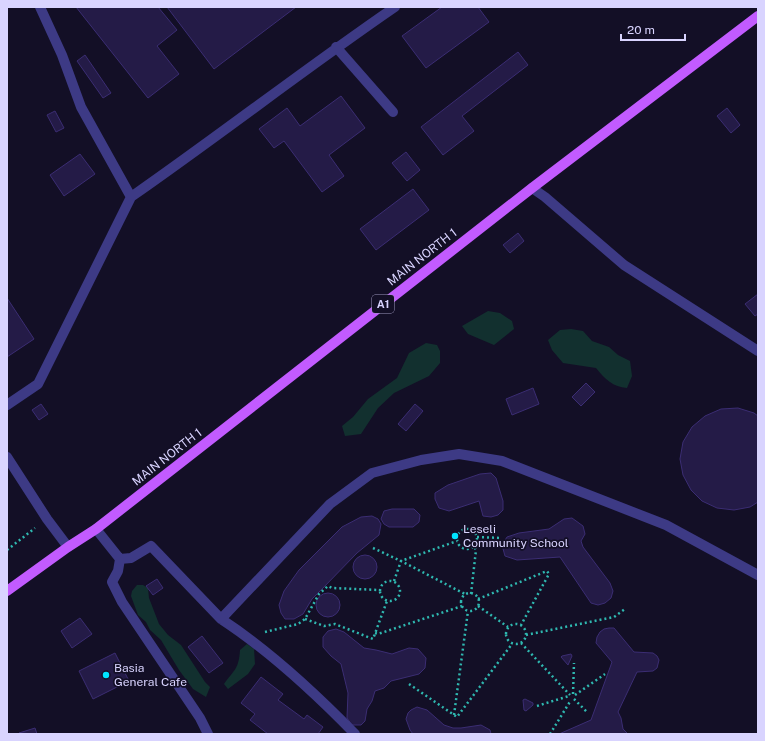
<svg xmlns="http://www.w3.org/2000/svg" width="765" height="741" viewBox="0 0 765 741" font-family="'Public Sans',sans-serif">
<rect width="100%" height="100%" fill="#130f26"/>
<path fill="#12302f" d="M488,311L500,313L512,321L514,329L494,345L468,334L462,326Z
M571,329L583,331L592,341L609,347L618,355L630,361L632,376L627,388C613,387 605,379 596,368L563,363L552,350L548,340L560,330Z
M426,343L437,345L440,351V363L429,376L394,393L378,408L361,434L345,436L342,426L353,417L368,399L397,378L409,353Z
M137,585H143L148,588L149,598L159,624L168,635L181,645L205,682L210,687L206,697L193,689L179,670L161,640L150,630L146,622L138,615L131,596L132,591Z
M247,644L254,649L255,664L248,674L228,689L224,684C234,670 239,669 240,650Z"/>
<path fill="#241b47" stroke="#3b2d73" d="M76,7H158L177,30L157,46L179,74L148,98Z
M167,7H296L214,69Z
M442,7H478L489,22L426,68L402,36Z
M518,52L528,65L462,116L474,131L443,155L421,127Z
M85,55L111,93L103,98L77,61Z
M341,96L365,128L329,155L344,176L322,192L284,141L274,148L259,129L287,108L300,126Z
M727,108L740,125L731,133L717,116Z
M55,111L64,128L56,132L47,115Z
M406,152L420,170L407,181L392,163Z
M80,154L95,174L64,196L50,175Z
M413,189L429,210L376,250L360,229Z
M518,233L524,241L510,253L503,245Z
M758,294V314L755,316L745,304Z
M7,298L34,339L7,357Z
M586,383L595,392L581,406L572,397Z
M533,388L539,404L512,415L506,399Z
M41,404L48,414L39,420L32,410Z
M415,404L423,411L406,431L398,424Z
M738,408L754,413L758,416V502L750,507L734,510L717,508L702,501L691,490L683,475L680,459L683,442L692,427L705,416L721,409Z
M491,473L496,478L503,501V510L498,515L491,517L483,516L479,501L449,511L439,508L435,499V493L448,485L480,474Z
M392,509H414L420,515L419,522L413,527H389L384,524L381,519L384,511Z
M372,516L378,519L381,524L379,535L357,553L322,589L312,599L303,614L294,619H285L281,613L279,605L284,591L299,570L342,527L361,517Z
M572,518L583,526L585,534L581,541L583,547L610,583L613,591L611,598L605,603L598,605L591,603L560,557L517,560L505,556L502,545L507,537L519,533L549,529L564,519Z
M353 567a12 12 0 1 1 24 0a12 12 0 1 1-24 0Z
M157,579L163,588L153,595L146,586Z
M316 605a12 12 0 1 1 24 0a12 12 0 1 1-24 0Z
M80,618L92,634L72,648L61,631Z
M609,628H614L634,652L653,653L657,656L659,660L657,668L653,671L637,672L618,712L621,718L623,729L628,734H559L591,720L612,662L596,643L597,637L600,632L604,629Z
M336,629L344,632L364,648L376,650L392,654L409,648L418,649L426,658L425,668L419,674L391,681L384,688L375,691L372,701L367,709L365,721L361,725H352L347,718L348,693L341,664L331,656L323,647V637L328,631Z
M202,636L223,663L209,673L188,647Z
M115,653L129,681L93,699L79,671Z
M571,654L572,656L568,665L561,657L562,656Z
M261,677L283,694L278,700L304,719L307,715L323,727L318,734H268L250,720L255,714L241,703Z
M525,699L533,703V705L526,711L524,710L523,700Z
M417,707L427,710L444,725L453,728H461L481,725L490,730L491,734H413L410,730L406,719L408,713L411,710Z
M35,728L37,734L19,733Z"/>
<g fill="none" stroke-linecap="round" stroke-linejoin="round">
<path stroke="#2fb8b0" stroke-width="2.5" stroke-dasharray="2 3" stroke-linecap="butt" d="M457 539a10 10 0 1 1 20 0a10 10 0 1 1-20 0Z
M477,537L502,538
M373,548L401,561L465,594
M7,550L35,528
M380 591a10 10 0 1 1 20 0a10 10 0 1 1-20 0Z
M394,581L401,561L457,541
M461 602a9 9 0 1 1 18 0a9 9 0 1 1-18 0Z
M471,594L476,550L474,546
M478,599L547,571L549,574L521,625
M478,606L508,627
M305,619L324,626L335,624L373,639L387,601
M506 634a10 10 0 1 1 20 0a10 10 0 1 1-20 0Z
M265,632L298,624L305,619L319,594L328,586L332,588L379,590
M375,633L378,634L462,606
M526,635L614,617L625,609
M521,643L570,695
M409,684L457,717L512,644
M573,694L574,663
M575,695L605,674
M574,699L588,713
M537,706L569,696
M454,715L468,611
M550,734L571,700"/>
<path stroke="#3d3a85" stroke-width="10" d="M336,47L393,112
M532,188L545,197L624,265L758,351
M131,197C220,135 306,68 395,7
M7,405L38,384L131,197L81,107L62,55L40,7
M7,457L47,519L68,547
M96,529L120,559L118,571L112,582L122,602L200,718L208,734
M120,559L131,558L151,546L221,619L330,504L372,473L421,460L459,454L502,461L666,525L758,575
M221,619C270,651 314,692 355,734"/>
<path stroke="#c25bff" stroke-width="10" d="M7,591L68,547L96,529L532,188L758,16"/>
</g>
<g fill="#00e5ff" stroke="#130f26" stroke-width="1.5">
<circle cx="455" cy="536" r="4"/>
<circle cx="106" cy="675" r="4"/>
</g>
<g text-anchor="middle" stroke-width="3.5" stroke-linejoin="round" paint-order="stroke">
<rect fill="#130f26" stroke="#9e99be" stroke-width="1" x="372" y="295" width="22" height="18" rx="3"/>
<g font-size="11" font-weight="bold" fill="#d9d4ff">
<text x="383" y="308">A1</text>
</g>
<g font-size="12" fill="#d9d4ff" stroke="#130f26">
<text transform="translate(422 257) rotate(-38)" y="4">MAIN NORTH 1</text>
<text transform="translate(167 457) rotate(-38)" y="4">MAIN NORTH 1</text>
</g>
<g font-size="12" fill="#d9d4ff" stroke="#130f26" text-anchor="start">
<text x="463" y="533">Leseli<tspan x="463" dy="14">Community School</tspan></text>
<text x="114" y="672">Basia<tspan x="114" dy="14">General Cafe</tspan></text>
</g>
</g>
<rect width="765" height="741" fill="none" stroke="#d9d4ff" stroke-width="16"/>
<path d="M621 34v6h64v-6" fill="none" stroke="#d9d4ff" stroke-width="2"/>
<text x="627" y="34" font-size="12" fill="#d9d4ff" stroke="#130f26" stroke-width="3" paint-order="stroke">20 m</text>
</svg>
